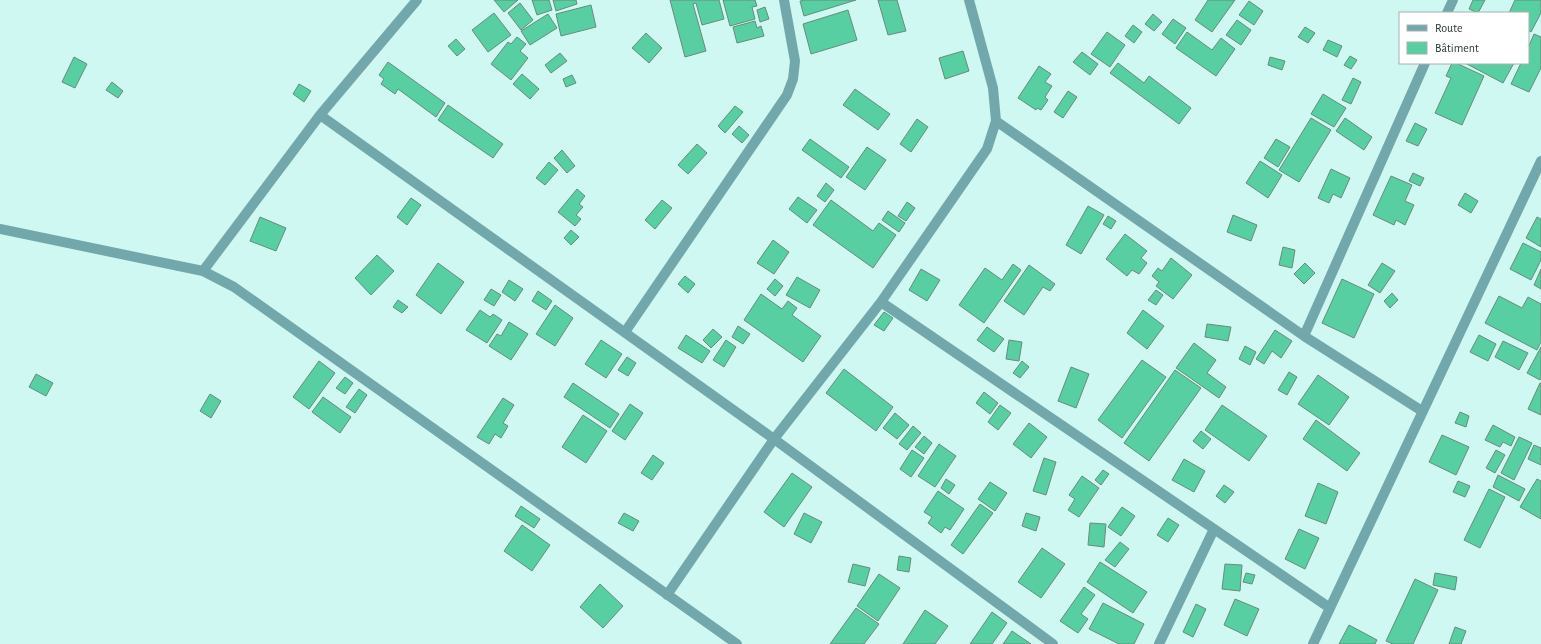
<svg xmlns="http://www.w3.org/2000/svg" width="1541" height="644" viewBox="0 0 1541 644" font-family="'Alegreya Sans',sans-serif">
<rect width="100%" height="100%" fill="#cef8f1"/>
<path fill="#57cfa2" stroke="#698b7b" d="M494,0H518L504,12Z
M532,0H549L552,10L537,15Z
M553,0H576L577,4L556,11Z
M670,0H719L724,19L702,25L696,3L693,4L706,51L685,57Z
M723,0H755L757,6L752,7L755,19L730,26Z
M805,0H856L804,16L800,1Z
M878,0H897L906,31L888,35Z
M1208,0H1235L1212,32L1195,20Z
M1473,0H1485L1478,13L1469,9Z
M1515,0H1541V13L1531,32L1528,30V13H1509Z
M1249,1L1263,11L1254,25L1239,15Z
M520,3L533,20L521,30L508,13Z
M591,5L596,27L561,36L556,14Z
M765,7L769,19L760,22L757,10Z
M848,10L857,40L811,54L803,24Z
M494,13L511,35L488,52L472,30Z
M548,14L557,28L530,45L521,31Z
M1153,14L1162,22L1154,31L1145,24Z
M1173,19L1186,28L1175,44L1162,34Z
M1237,20L1251,30L1241,45L1226,35Z
M755,21L757,28L761,26L764,36L737,43L733,27Z
M1133,25L1142,32L1134,43L1125,36Z
M1305,27L1315,33L1308,43L1298,37Z
M1107,32L1125,45L1110,67L1091,54Z
M1187,32L1212,50L1221,38L1235,49L1216,76L1176,48Z
M646,33L662,48L649,63L632,48Z
M1534,34L1541,37V68L1529,92L1511,84L1521,63H1528V48Z
M517,37L526,44L520,51L528,58L511,80L491,64L508,42L511,44Z
M456,39L465,49L457,56L448,46Z
M1328,40L1342,46L1337,57L1323,50Z
M963,51L969,71L945,79L939,58Z
M1082,52L1098,64L1090,75L1073,62Z
M560,53L567,61L551,73L545,65Z
M1350,56L1357,60L1351,69L1344,65Z
M74,57L87,64L75,88L62,82Z
M1270,57L1285,61L1282,70L1268,65Z
M388,62L445,103L436,117L398,89L395,94L381,84L384,79L379,75Z
M1118,63L1144,83L1149,76L1191,108L1179,124L1110,73Z
M1452,63H1456L1484,76L1462,125L1435,113L1451,78L1446,76Z
M1465,63H1514L1503,83Z
M1039,66L1051,74L1045,82L1052,86L1045,97L1048,100L1041,110L1037,108L1036,110L1018,98Z
M522,74L539,89L530,99L513,84Z
M572,75L576,83L566,87L563,79Z
M1353,78L1361,82L1351,104L1342,100Z
M112,82L123,91L118,98L106,90Z
M299,84L311,91L304,102L293,94Z
M855,89L890,114L878,130L843,105Z
M1068,91L1077,97L1063,118L1054,112Z
M1323,94L1346,108L1334,127L1311,114Z
M448,105L503,144L493,158L438,120Z
M735,106L743,112L725,133L718,126Z
M1311,118L1331,130L1299,182L1279,170Z
M1345,118L1372,137L1364,150L1336,131Z
M917,119L928,127L911,152L900,144Z
M1415,123L1427,129L1418,146L1406,141Z
M739,126L749,135L742,143L732,134Z
M810,139L849,167L841,178L802,150Z
M1276,139L1290,147L1278,167L1264,158Z
M697,144L707,153L688,174L678,165Z
M867,147L886,160L865,190L846,177Z
M562,150L575,166L567,173L554,158Z
M1260,161L1282,175L1268,198L1246,183Z
M549,162L558,170L545,185L536,178Z
M1331,169L1350,178L1341,198L1333,194L1329,203L1318,198Z
M1413,173L1424,178L1420,186L1409,181Z
M1391,176L1412,185L1405,201L1414,205L1405,225L1396,220L1394,225L1373,215Z
M826,183L834,190L825,202L817,196Z
M577,189L585,196L579,204L583,207L576,215L581,219L575,226L558,212Z
M1465,193L1478,201L1471,213L1458,205Z
M798,197L817,210L807,223L789,209Z
M411,198L421,205L407,225L397,217Z
M662,200L672,208L655,229L645,220Z
M831,200L873,231L879,223L896,235L873,268L813,225Z
M907,202L915,208L906,221L898,216Z
M1088,206L1104,215L1081,254L1066,245Z
M888,211L905,223L899,232L882,220Z
M1233,215L1257,225L1251,241L1227,232Z
M1108,216L1116,221L1111,229L1103,224Z
M260,217L286,228L276,251L250,241Z
M1537,217L1541,219V247L1526,238Z
M571,230L579,237L571,245L564,238Z
M1125,234L1147,251L1141,258L1147,263L1139,274L1132,270L1127,276L1106,259Z
M773,240L789,252L774,274L757,263Z
M1523,243L1541,252V260L1531,280L1510,269Z
M1283,247L1295,250L1292,268L1279,265Z
M377,255L394,271L371,295L355,278Z
M1171,258L1192,275L1173,299L1156,286L1159,282L1152,276L1158,268L1162,271Z
M438,263L464,282L441,314L416,295Z
M1305,263L1315,273L1304,284L1294,274Z
M1382,263L1395,271L1380,293L1368,285Z
M1013,264L1021,270L984,323L959,305L985,268L1002,280Z
M1029,265L1055,284L1050,291L1043,287L1024,315L1004,301Z
M921,269L940,280L927,301L909,290Z
M1541,269V289L1534,285Z
M685,276L695,284L688,293L678,284Z
M797,277L820,290L810,308L786,295Z
M775,279L783,286L775,296L767,289Z
M1342,279L1374,294L1354,338L1322,323Z
M509,280L523,289L515,301L502,292Z
M491,289L501,295L494,306L484,300Z
M1156,290L1163,295L1156,305L1148,300Z
M538,291L552,301L546,310L532,301Z
M1392,293L1398,300L1390,308L1384,301Z
M761,294L782,309L788,301L797,308L792,315L821,336L803,362L744,320Z
M1499,296L1522,308L1528,297L1541,304V342L1537,350L1485,323Z
M398,300L408,307L402,313L393,307Z
M555,305L573,318L555,346L536,334Z
M480,310L490,317L493,314L502,320L487,343L466,330Z
M1143,310L1164,326L1147,349L1127,333Z
M884,312L893,318L884,331L874,325Z
M509,322L528,334L511,360L489,346L497,334L501,336Z
M1207,324L1231,327L1228,341L1205,337Z
M738,326L750,334L743,344L732,337Z
M987,327L1004,339L994,352L977,340Z
M713,329L722,337L711,348L703,340Z
M1275,330L1292,341L1281,358L1272,351L1264,364L1256,359Z
M686,335L710,351L702,363L678,348Z
M1479,335L1496,344L1488,361L1470,352Z
M601,340L622,354L606,378L585,364Z
M726,340L736,347L724,367L713,360Z
M1009,340L1022,342L1019,361L1006,359Z
M1503,341L1528,353L1519,370L1495,357Z
M1194,343L1216,360L1207,373L1226,387L1219,398L1176,368Z
M1245,346L1256,352L1250,365L1239,359Z
M1541,347V378L1540,380L1527,373Z
M627,357L636,363L628,376L618,370Z
M1142,360L1166,377L1122,438L1098,420Z
M319,361L335,373L309,409L293,397Z
M1022,361L1029,367L1020,378L1013,373Z
M1071,367L1089,374L1076,408L1058,401Z
M844,369L893,407L876,431L826,393Z
M1175,370L1201,388L1149,461L1124,443Z
M1289,372L1297,377L1287,395L1278,390Z
M36,374L53,383L46,396L29,387Z
M1318,375L1349,397L1329,425L1298,404Z
M345,377L353,383L345,394L336,388Z
M573,383L619,414L610,428L564,397Z
M1540,383H1541V415L1528,409Z
M359,389L367,395L355,413L346,407Z
M984,392L998,403L990,414L976,403Z
M210,394L221,401L211,418L200,411Z
M323,397L351,417L340,433L312,412Z
M503,398L514,405L503,423L508,426L501,438L495,434L489,444L477,437Z
M630,404L643,413L625,440L612,431Z
M1000,405L1011,413L998,430L988,422Z
M1222,405L1267,436L1249,461L1205,430Z
M1460,412L1469,416L1466,427L1455,423Z
M895,413L909,425L897,439L883,428Z
M583,415L607,431L586,463L562,447Z
M1316,420L1360,453L1347,471L1303,439Z
M1029,423L1047,437L1031,458L1013,444Z
M1493,425L1515,437L1511,446L1503,442L1500,447L1485,440Z
M913,426L921,433L907,450L899,444Z
M1201,431L1211,439L1203,449L1193,441Z
M1442,435L1469,447L1456,475L1429,462Z
M924,436L932,443L924,454L915,447Z
M1519,437L1532,443L1514,480L1501,473Z
M939,444L956,456L935,487L918,476Z
M1534,445L1541,448V465L1528,459Z
M912,450L924,458L911,477L900,469Z
M1496,450L1505,455L1495,473L1486,468Z
M653,455L664,463L652,480L641,473Z
M1044,458L1056,462L1046,495L1033,491Z
M1184,459L1205,471L1194,492L1172,480Z
M1103,470L1109,474L1101,485L1095,480Z
M792,473L812,487L784,527L764,512Z
M1498,475L1525,489L1519,501L1493,487Z
M1082,476L1099,488L1079,517L1068,510L1075,499L1069,495Z
M946,479L955,485L949,494L941,488Z
M1537,479L1541,481V519L1520,507Z
M1458,481L1470,486L1465,497L1453,492Z
M990,482L1007,493L995,511L978,499Z
M1318,483L1338,492L1326,524L1305,516Z
M1224,485L1234,492L1225,503L1216,496Z
M1489,489L1505,497L1480,548L1464,540Z
M938,491L964,509L950,530L945,527L941,533L928,523L932,517L924,512Z
M980,504L993,513L963,554L951,545Z
M521,506L540,519L534,528L515,516Z
M1122,507L1135,516L1121,536L1108,527Z
M624,513L639,521L633,531L618,523Z
M804,513L822,522L811,543L794,534Z
M1026,513L1040,517L1036,531L1022,526Z
M1168,518L1179,525L1168,542L1157,535Z
M1090,523L1106,524L1104,547L1088,545Z
M522,525L550,545L532,571L504,551Z
M1299,529L1319,538L1305,569L1285,559Z
M1120,542L1129,549L1115,567L1105,560Z
M1042,548L1065,564L1041,598L1018,582Z
M899,556L911,558L909,572L897,570Z
M1100,562L1147,592L1133,613L1087,582Z
M853,564L870,568L865,586L848,582Z
M1225,564L1242,565L1240,591L1222,589Z
M1246,573L1255,575L1252,584L1243,582Z
M1435,573L1457,577L1455,590L1433,585Z
M879,574L900,588L878,621L857,606Z
M1415,579L1438,590L1413,644H1393L1386,641Z
M600,584L623,606L603,628L580,607Z
M1084,587L1095,595L1081,614L1088,619L1078,633L1060,621Z
M1235,599L1259,609L1247,636L1224,625Z
M1103,603L1144,624L1134,644H1119L1089,629Z
M1196,604L1206,609L1193,637L1183,632Z
M856,608L879,624L864,644H830Z
M925,610L948,626L935,644H903Z
M992,612L1007,623L992,644H970Z
M1349,625L1377,640L1375,644H1339Z
M1455,627L1466,631L1461,644H1449Z
M1012,631L1031,644H1003Z"/>
<g fill="none" stroke-linecap="round" stroke-linejoin="round">
<path stroke="#72a8ac" stroke-width="10" d="M1447,13L1453,0
M320,115L774,439L1053,644
M996,121L1304,336L1422,411
M0,229L203,271L234,287L737,644
M203,271L320,115L417,0
M881,302L1330,608
M625,332L787,95L793,79L795,61L784,0
M1304,336L1425,63
M667,595L774,439L881,302L987,149L996,121L993,88L969,0
M1159,644L1214,529
M1313,644L1541,161"/>
</g>
<rect x="1399" y="12" width="130" height="52" fill="#ffffff" stroke="#a9afae"/>
<rect x="1407" y="25" width="20" height="6" fill="#72a8ac" stroke="#a9afae"/>
<text x="1435" y="32" font-size="12" fill="#273835">Route</text>
<rect x="1407" y="42" width="20" height="12" fill="#57cfa2" stroke="#a9afae"/>
<text x="1435" y="52" font-size="12" fill="#273835">Bâtiment</text>
</svg>
